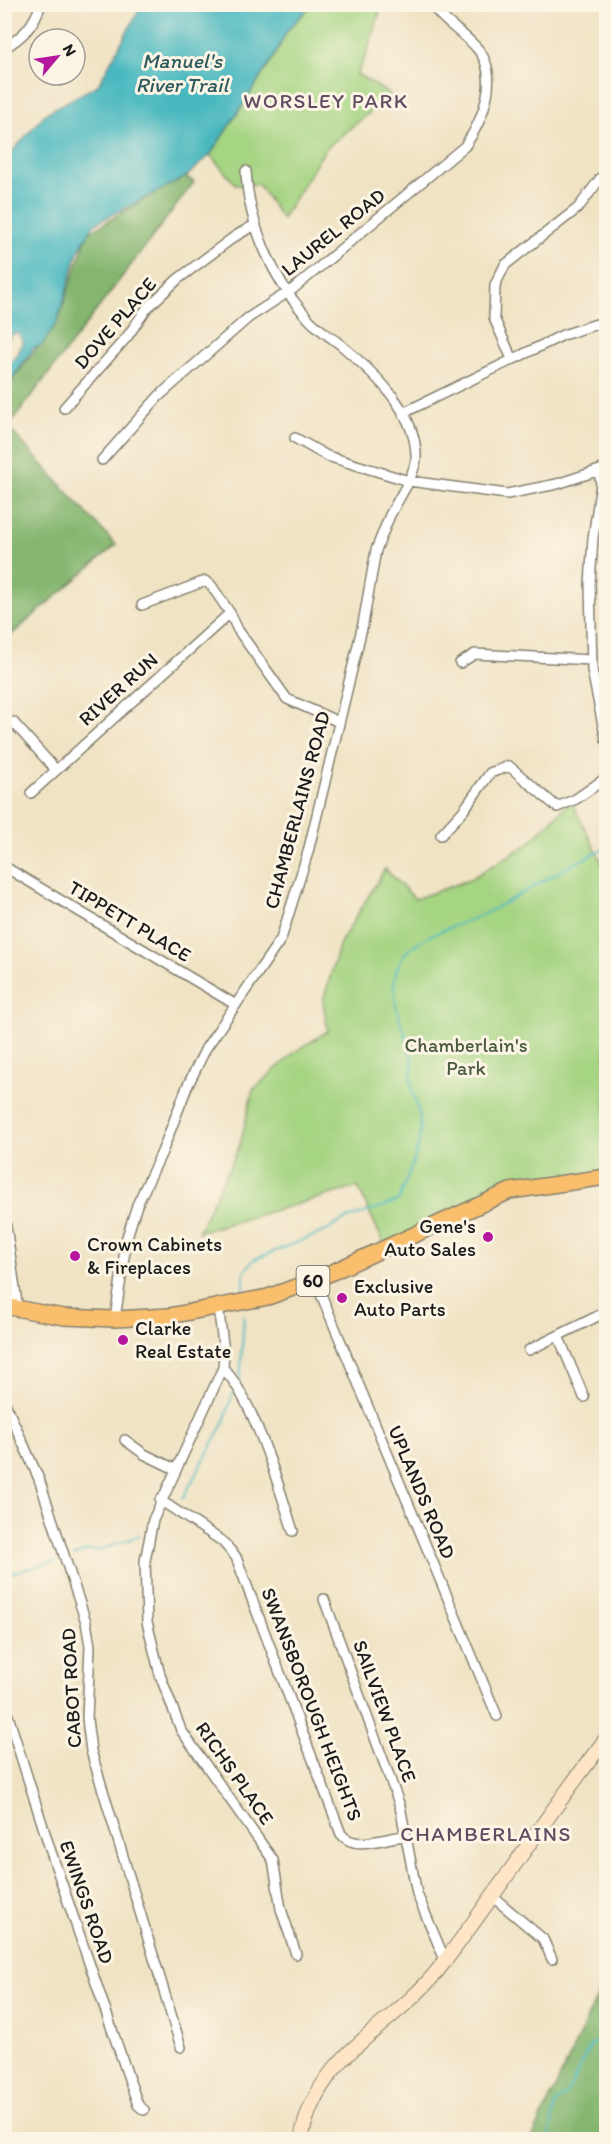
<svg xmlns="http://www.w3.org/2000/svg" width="611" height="2144" viewBox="0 0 611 2144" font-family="Itim,sans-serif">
<rect width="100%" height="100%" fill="#fcf5e5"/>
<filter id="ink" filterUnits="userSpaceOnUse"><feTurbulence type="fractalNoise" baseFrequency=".0167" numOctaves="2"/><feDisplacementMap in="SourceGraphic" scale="12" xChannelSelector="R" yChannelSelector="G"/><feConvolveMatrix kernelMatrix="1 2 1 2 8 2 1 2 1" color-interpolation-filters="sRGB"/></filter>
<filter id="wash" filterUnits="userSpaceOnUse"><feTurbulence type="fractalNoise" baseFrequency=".008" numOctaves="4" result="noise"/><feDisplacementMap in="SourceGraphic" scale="24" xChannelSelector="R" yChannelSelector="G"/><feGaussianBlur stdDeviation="1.35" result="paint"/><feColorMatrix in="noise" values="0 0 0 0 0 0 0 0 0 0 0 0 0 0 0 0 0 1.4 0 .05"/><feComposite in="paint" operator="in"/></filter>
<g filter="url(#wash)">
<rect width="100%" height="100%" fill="#f0e3c4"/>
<path fill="#a5d482" stroke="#60784f" stroke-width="1.5" d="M311,5H382L365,58L357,74L391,95L326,148L282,219L258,184L236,185L210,155L274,57L287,31Z
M571,801L606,870V1177L510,1191L386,1248L358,1187L198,1232L240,1145L253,1090L296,1051L328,1031L323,1001L340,943L385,869L415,899L469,880L528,844Z"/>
<path fill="#84b670" stroke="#506946" stroke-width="1.5" d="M196,168L186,177L194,182L8,427L116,545L5,640V389L57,323L88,233Z
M606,1977L604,2132L606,2139H532Z"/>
<path fill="#49b8c0" stroke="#326a6e" stroke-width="1.5" d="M142,5H311L287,31L274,57L210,155L186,177L94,224L78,252L57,323L42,345L34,348L5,389V367L17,356L23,342L18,333L11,335L5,345V160L46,113L98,85Z"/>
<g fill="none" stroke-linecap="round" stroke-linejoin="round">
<path stroke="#49b8c0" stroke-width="2" d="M244,1296V1273L253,1260L328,1230C346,1215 377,1211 399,1200C407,1176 423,1146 420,1121C419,1107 412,1094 411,1081C410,1073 414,1066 412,1058C405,1028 384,993 400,961C413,934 467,924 490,911C529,890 566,866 606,848
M240,1380L244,1315
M183,1498L223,1425L233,1393
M74,1556L87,1550L97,1551L139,1536
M4,1575L56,1561
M549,2140L555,2104L568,2092L590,2046L606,2035"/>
</g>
</g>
<g filter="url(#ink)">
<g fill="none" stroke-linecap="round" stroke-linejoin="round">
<defs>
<path id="street" d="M4,48C23,37 34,25 41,4
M246,171C248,222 272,278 306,316C315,327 329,336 341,345C374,373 418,412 416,460C415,467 411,475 409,481L327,456L295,438
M512,359L494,318L495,285L505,265L578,208L606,171
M64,408L127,337L147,308L178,279L234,237L256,224
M403,413L563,335L606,321
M102,460L159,396L248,318L293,289L465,146C483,120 502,73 475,46C461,31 443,22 431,4
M599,471L601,484L593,538L590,584L592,670L606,740
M142,605L205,581L211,585L230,613L238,630L287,699L339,722
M460,663L475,654L592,660
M13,722L56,770
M31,793L230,613
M441,835L463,811L490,773L509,766L557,807L576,799L606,778
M5,867L236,1005
M4,1212L18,1310
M315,1280L497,1716
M218,1305L224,1352L223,1368L153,1520L145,1561L147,1622L160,1675L181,1730L273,1860L281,1909L296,1954
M115,1319L127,1237L137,1205L162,1152L187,1087L206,1048L281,939L308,852L363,624L376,550L390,515L409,481L507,494L557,484L606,468
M559,1338L584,1397
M529,1350L606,1312
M223,1368C254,1400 279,1487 293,1531
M4,1401L39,1479L86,1622L90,1646L87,1719L91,1751L181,2047
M125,1440L144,1454L175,1469
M160,1500L222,1541L236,1557L341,1834C355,1852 385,1837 405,1836
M324,1599L400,1806L417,1894L445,1960
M4,1703L52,1855L138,2105L144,2110
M492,1896L543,1939L552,1959"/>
<path id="secondary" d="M301,2140C316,2054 390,2030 438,1970C496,1895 547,1814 606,1739"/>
<path id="primary" d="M4,1306L64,1317L115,1319L169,1316L268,1297L315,1280L510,1191L606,1177"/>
</defs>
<use href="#street" stroke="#868070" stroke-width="12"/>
<use href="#secondary" stroke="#868070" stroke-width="16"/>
<use href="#primary" stroke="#868070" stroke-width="18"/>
<use href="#street" stroke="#fff" stroke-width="9"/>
<use href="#secondary" stroke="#fde5c5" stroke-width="14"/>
<use href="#primary" stroke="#f9bf6d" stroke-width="15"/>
</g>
</g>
<g fill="#b5179e" stroke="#fcf5e5" stroke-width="2">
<circle cx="488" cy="1237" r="6"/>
<circle cx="75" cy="1256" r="6"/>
<circle cx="342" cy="1298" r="6"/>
<circle cx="123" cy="1340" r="6"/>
</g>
<g text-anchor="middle" stroke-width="6" stroke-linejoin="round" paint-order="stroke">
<rect fill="#fcf5e5" stroke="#5f5d58" stroke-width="1.5" x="296.5" y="1266" width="33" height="30" rx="4.5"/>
<g font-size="18" font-weight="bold" fill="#1c1c1c">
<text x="313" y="1287">60</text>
</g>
<g font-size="20" fill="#1c1c1c" stroke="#fcf5e5">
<text transform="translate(333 232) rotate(-39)" y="7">LAUREL ROAD</text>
<text transform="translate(115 323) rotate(-49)" y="7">DOVE PLACE</text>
<text transform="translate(118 689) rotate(-42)" y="7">RIVER RUN</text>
<text transform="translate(297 810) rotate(-75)" y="7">CHAMBERLAINS ROAD</text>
<text transform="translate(130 921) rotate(31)" y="7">TIPPETT PLACE</text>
<text transform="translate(422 1492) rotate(67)" y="7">UPLANDS ROAD</text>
<text transform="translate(71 1688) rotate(-93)" y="7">CABOT ROAD</text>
<text transform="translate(312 1704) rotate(69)" y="7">SWANSBOROUGH HEIGHTS</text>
<text transform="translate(385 1711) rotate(70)" y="7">SAILVIEW PLACE</text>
<text transform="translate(235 1773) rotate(55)" y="7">RICHS PLACE</text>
<text transform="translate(87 1902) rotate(71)" y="7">EWINGS ROAD</text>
</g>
<g font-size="20" fill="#4c5c40" stroke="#fcf5e5">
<text x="466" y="1052">Chamberlain's<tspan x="466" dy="23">Park</tspan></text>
</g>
<g font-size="20" fill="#1c1c1c" stroke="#fcf5e5" text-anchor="start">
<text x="476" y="1233" text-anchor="end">Gene's<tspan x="476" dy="23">Auto Sales</tspan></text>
<text x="87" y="1251">Crown Cabinets<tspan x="87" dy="23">&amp; Fireplaces</tspan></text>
<text x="354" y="1293">Exclusive<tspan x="354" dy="23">Auto Parts</tspan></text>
<text x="135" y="1335">Clarke<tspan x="135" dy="23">Real Estate</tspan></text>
</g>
<g font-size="21" font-style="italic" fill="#2e5a5e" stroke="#fcf5e5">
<text x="182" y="68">Manuel's<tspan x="182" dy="24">River Trail</tspan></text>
</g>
<g font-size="21" letter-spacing="1.5" fill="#614c61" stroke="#fcf5e5">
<text x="326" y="108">WORSLEY PARK</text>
<text x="486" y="1841">CHAMBERLAINS</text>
</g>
</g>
<rect width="611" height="2144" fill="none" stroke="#fcf5e5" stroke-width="24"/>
<g transform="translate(57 57) rotate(61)"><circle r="28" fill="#fcf5e5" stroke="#a29e95" stroke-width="1.5"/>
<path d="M0-4.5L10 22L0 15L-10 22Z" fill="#b5179e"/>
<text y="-9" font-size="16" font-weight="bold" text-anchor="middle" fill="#1c1c1c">N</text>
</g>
</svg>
